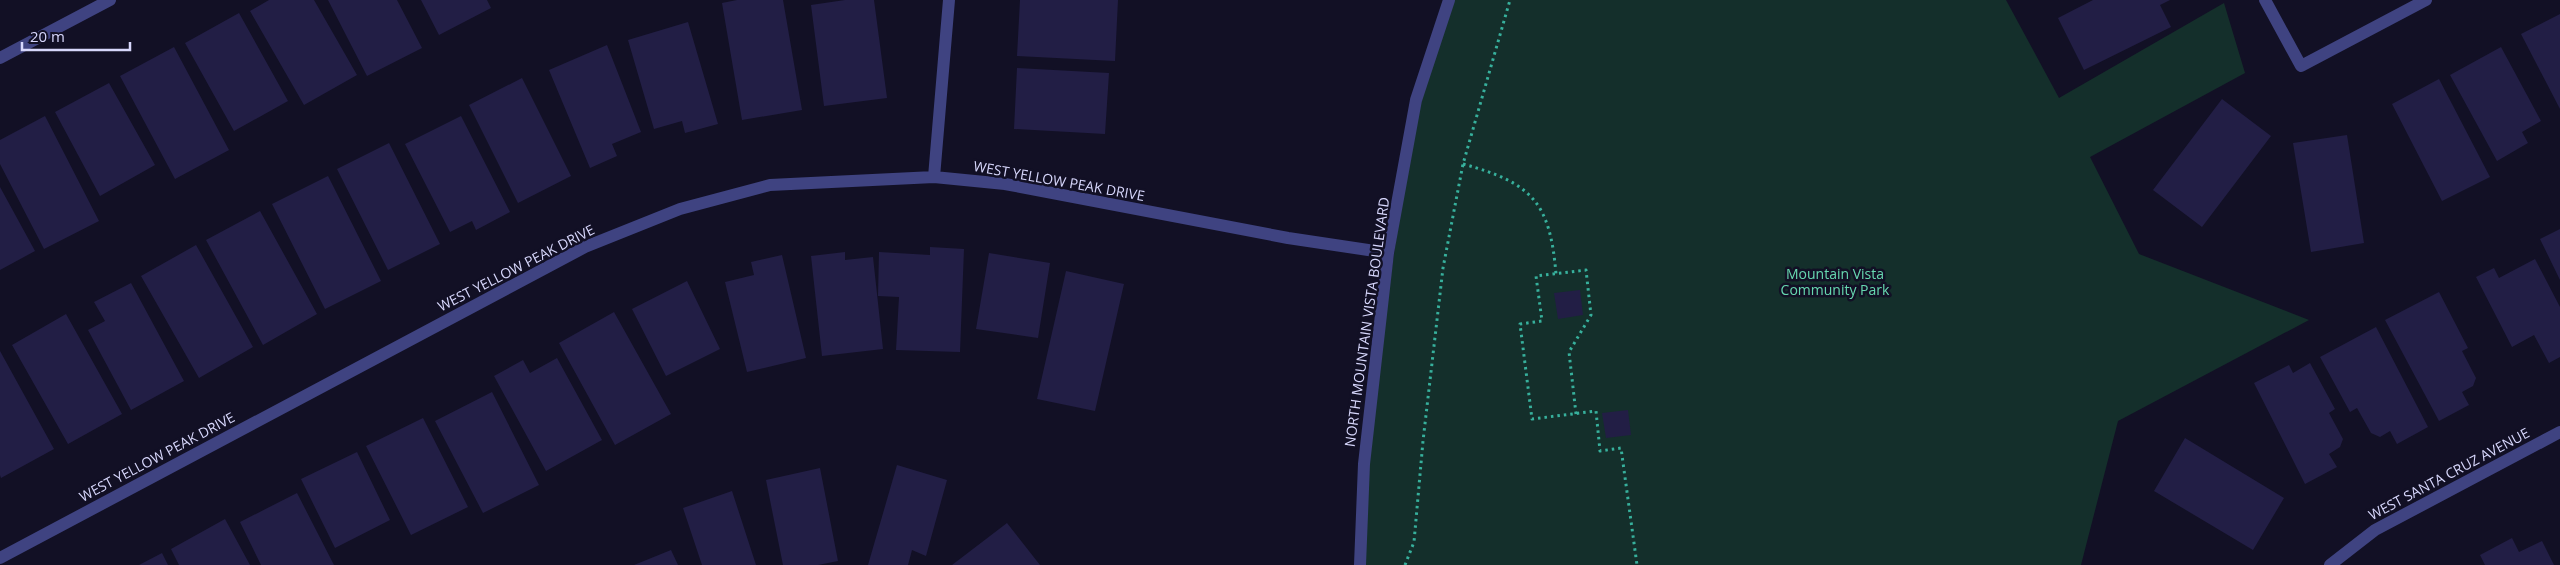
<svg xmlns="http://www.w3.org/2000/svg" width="2560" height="565" viewBox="0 0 2560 565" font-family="'Open Sans',sans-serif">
<rect width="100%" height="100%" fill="#121025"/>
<path fill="#142f2b" d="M1449,0H2006L2059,98L2224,3L2245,73L2090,157L2139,254L2309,320L2118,421L2081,565H1360L1364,464L1416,100Z"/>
<path fill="#221e45" d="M269,0H314L357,75L304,105L250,11Z
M328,0H397L422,48L367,76Z
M421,0H487L491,8L439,35Z
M737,0H783L802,110L742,120L722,3Z
M845,0H874L887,98L824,106L811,5Z
M1020,0H1118L1115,61L1017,56Z
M2093,0H2170L2160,5L2171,27L2084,70L2058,18Z
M239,13L288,101L234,131L185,43Z
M2560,14V109L2521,34Z
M688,22L718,124L685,133L682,121L654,129L628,40Z
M607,45L641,132L612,144L617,156L590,168L549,70Z
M174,47L229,150L175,179L120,76Z
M2501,47L2541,121L2522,132L2528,143L2497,161L2450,75Z
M1017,68L1109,73L1105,134L1014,129Z
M522,78L571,176L518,203L469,105Z
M2439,79L2490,177L2442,201L2392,104Z
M109,83L155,165L100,196L55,112Z
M2222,99L2271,136L2202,227L2153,190Z
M45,116L99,221L44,249L0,164V140Z
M461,116L510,212L476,230L472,221L450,232L405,144Z
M2347,135L2364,243L2311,252L2293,143Z
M389,143L440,244L388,270L337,169Z
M328,176L381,281L325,309L272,204Z
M0,187L35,251L0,270Z
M260,211L317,314L263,345L206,240Z
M2560,229V280L2540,239Z
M196,245L253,347L199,378L141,276Z
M930,247L964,249L960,352L896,350L899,297L878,296L879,252L930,255Z
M845,252V260L873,257L883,349L822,356L811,256Z
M989,253L1050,263L1038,338L976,329Z
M782,255L806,358L747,372L725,282L754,275L751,262Z
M2535,259L2560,307V357L2549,363L2534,335L2512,347L2476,277L2494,268L2499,278Z
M1066,271L1124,284L1095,411L1037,399Z
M687,281L720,349L666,376L632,309Z
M131,283L184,381L131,410L88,330L105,321L94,302Z
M1580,290L1583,315L1558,319L1554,293Z
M2439,292L2468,348L2462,351L2476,378L2473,386L2462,392L2469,405L2439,421L2385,320Z
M614,312L671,414L615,445L559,343Z
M66,314L122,414L68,444L12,345Z
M2376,327L2428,427L2397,444L2390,431L2380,437L2371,433L2357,408L2350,412L2320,357Z
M0,351L54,449L1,478L0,475Z
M557,358L602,440L546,471L494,376L523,360L530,373Z
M2310,363L2335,409L2329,413L2343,439L2340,447L2329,454L2337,467L2305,484L2254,383L2289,365L2293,373Z
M492,392L539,485L483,513L435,421Z
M1628,410L1631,435L1606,438L1602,413Z
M423,418L468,507L411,535L366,446Z
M2185,438L2284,498L2253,550L2154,491Z
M357,452L390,520L335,548L301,479Z
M897,465L947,480L926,556L912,550L908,565H868Z
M820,468L838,561L818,565H783L766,480Z
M732,491L756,565H702L683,508Z
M297,493L334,565H261L240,522Z
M225,519L250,565H179L171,549Z
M1007,523L1040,565H952Z
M2512,538L2519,552L2542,541L2554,565H2485L2480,555Z
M671,550L678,565H634Z
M162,553L168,565H139Z"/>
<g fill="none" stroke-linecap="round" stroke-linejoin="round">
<path stroke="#37b09c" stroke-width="3" stroke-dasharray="2.5 4" stroke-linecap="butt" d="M1463,164C1532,183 1550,202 1556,274
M1576,414L1569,352L1591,315L1586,270L1536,276L1542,321L1520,324L1532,419L1596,411L1600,451L1621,448L1637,565
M1405,565L1414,542L1423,441L1443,268L1463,164L1510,0"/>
<path stroke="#3f4381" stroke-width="12" d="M2265,0L2301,66L2426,0
M0,58L110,0
M934,177L949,0
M0,558L585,247L680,209L770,185L934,177L1005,184L1288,238L1388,253
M1360,565L1364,464L1388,253L1416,100L1449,0
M2330,565L2375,530L2560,432"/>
</g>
<g text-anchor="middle" stroke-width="5" stroke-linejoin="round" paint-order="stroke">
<g font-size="14" fill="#d7d7fc" stroke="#121025">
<text transform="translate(1059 181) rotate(10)" y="5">WEST YELLOW PEAK DRIVE</text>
<text transform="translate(516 268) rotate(-27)" y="5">WEST YELLOW PEAK DRIVE</text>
<text transform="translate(1367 322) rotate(-82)" y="5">NORTH MOUNTAIN VISTA BOULEVARD</text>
<text transform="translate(157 457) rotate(-28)" y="5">WEST YELLOW PEAK DRIVE</text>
<text transform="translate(2449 474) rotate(-28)" y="5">WEST SANTA CRUZ AVENUE</text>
</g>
<g font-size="14" fill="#67d8b0" stroke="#121025">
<text x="1835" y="279">Mountain Vista<tspan x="1835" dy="16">Community Park</tspan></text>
</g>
</g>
<path d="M22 42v8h108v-8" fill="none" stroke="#d7d7fc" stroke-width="2.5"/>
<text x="30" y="42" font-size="15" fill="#d7d7fc" stroke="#121025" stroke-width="4" paint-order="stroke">20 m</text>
</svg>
